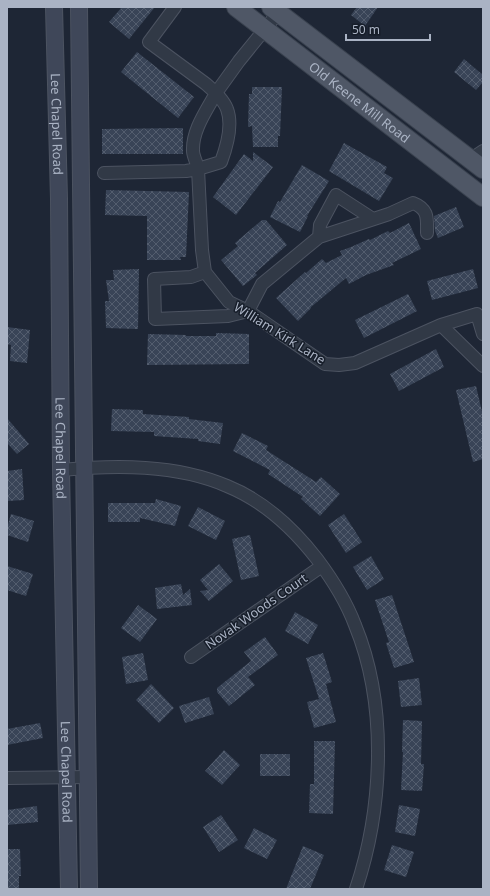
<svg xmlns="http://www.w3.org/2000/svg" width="490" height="896" viewBox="0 0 490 896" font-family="'Noto Sans',sans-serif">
<defs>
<pattern id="building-cross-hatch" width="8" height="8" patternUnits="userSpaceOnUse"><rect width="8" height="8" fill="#394457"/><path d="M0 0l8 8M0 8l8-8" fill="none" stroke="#535d6e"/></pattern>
</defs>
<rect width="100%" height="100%" fill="#1e2635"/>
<path fill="url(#building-cross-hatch)" d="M122,7H155L129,39L109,22Z
M357,7H378L365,26L351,15Z
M137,52L194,97L178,118L121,72Z
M464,59L483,75V82L476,90L454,72Z
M252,87H282L280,136H278V147H253L252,126L248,127L249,94H252Z
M183,128V154H102V129Z
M344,143L387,167L384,173L393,178L379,201L329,171Z
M253,152L273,167L236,215L213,197L244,154L253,161Z
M302,165L329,181L307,216H308L300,232L270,217L278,201L280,202Z
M106,190L189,192L186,257H180L181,260H147V216L105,215Z
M456,207L464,227L438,238L435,231L434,216Z
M262,220H266L287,245L255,273L257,275L243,286L221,260L238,246L235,243Z
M409,223L421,249L392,263L394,265L366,275L349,284L346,278L311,307V308L298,321L276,298L305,272L306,273L322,259L326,263L342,255L340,251L351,247L369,239L370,240L388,231L390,233Z
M139,269L138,329L106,328L105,301H109L106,280H114L113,270Z
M473,269L478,288L432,300L427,281Z
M408,294L417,311L364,338L355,320Z
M7,327L30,330L27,363L10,361L11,345L7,344Z
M216,333L249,334V364L147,365L148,334L186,335V336H216Z
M436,349L444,367L399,391L390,374Z
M476,386L483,416V459L473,462L456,390Z
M112,409L143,410V414L189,417V419L223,423L220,444L198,441V439L154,436V432L111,431Z
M7,418L29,444L17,454L7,443Z
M242,433L268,446L266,450L316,482L321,477L340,494L320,516L301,499L303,497L268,474L270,470L233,451Z
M22,469L24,500L7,501V471Z
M156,499L181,506L175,526L140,518V522H108V503H155Z
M198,507L225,521L216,540L188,526Z
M11,514L34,521L28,542L7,535V528Z
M344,514L362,542L346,553L328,525Z
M250,535L259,576L241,580L232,539Z
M371,556L384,579L367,590L353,567Z
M219,564L233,581L209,601L200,591L208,590L200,580Z
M7,566L33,574L26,596L7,590Z
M181,584L183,595L190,589L192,605L157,609L155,588Z
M392,595L414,662L394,668L386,643L389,642L375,600Z
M138,605L157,619L140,642L121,628Z
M295,612L318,625L308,644L285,631Z
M265,637L278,655L248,677L255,685L229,706L217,692V688L251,661L244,652Z
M143,653L148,680L126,684L122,657Z
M323,653L332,682L326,684L336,722L314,728L307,702L319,699L306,658Z
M419,678L422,705L401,707L398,681Z
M151,684L174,708L159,723L136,700Z
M209,697L214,714L185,723L179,706Z
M403,720L422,721L421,764H424L422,791L401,790L403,752H402Z
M40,723L43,738L7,745V729Z
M314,741H335L333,814L309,813L310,784H314Z
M224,750L240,765L222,785L205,771Z
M260,754H290V776H260Z
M399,805L420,809L415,836L395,832Z
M37,806L38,822L7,825V810Z
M221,815L238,840L219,852L203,827Z
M254,828L277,840L267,859L244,848Z
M392,845L414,852L406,877L384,870Z
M303,846L324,855L310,889H286Z
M7,849H20L21,876H19V889H7Z"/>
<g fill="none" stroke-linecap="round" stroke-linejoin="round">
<defs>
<path id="street" d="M282,8L239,61L216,93C220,98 225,103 227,109C233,125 227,146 221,162L198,169L202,250L205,272L229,302L248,311L325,364L339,365L355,363L441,325L477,314L483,334
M471,159L483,151
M104,173L186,171L198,169C197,163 193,156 193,151C192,130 207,110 216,93L206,84L149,42L175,7
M319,237L389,214L413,203C429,209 427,219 427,233
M205,272L191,277L154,279L155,319L228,316L248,311L262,284L319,237L320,225L336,195L373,219
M441,325L483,366
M61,470C115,465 176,464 227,486C264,501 293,528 317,559C332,579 346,601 355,625C388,705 383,808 356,889
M191,657L322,566
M7,778L88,777"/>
<g id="secondary">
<path id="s1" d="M54,7L59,199L61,470L69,889"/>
<path d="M79,7L89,889"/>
</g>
<g id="primary">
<path id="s2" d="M236,7L483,197"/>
<path d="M271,7L483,169"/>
</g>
</defs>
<use href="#street" stroke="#4c5361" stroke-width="14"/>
<use href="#secondary" stroke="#4c5361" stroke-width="18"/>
<use href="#primary" stroke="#3a424f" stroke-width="20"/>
<use href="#street" stroke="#313946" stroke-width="12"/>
<use href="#secondary" stroke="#3f4759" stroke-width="16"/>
<use href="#primary" stroke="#4f5766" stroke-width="18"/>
</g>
<g text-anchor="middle" stroke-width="3" stroke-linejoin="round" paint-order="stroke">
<g font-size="13" fill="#aab3c4" stroke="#171e2a">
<text dy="5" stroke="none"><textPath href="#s2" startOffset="156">Old Keene Mill Road</textPath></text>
<text dy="5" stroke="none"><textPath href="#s1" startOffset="117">Lee Chapel Road</textPath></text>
<text transform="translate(280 333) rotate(32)" y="5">William Kirk Lane</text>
<text dy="5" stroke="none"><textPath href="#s1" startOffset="441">Lee Chapel Road</textPath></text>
<text transform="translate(256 611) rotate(-35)" y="5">Novak Woods Court</text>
<text dy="5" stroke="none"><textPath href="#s1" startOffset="765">Lee Chapel Road</textPath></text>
</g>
</g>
<rect width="490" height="896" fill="none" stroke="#aab3c4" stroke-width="16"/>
<path d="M346 34v6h84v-6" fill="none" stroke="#aab3c4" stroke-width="2"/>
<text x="352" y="34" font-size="12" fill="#aab3c4" stroke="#171e2a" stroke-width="3" paint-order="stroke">50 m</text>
</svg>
